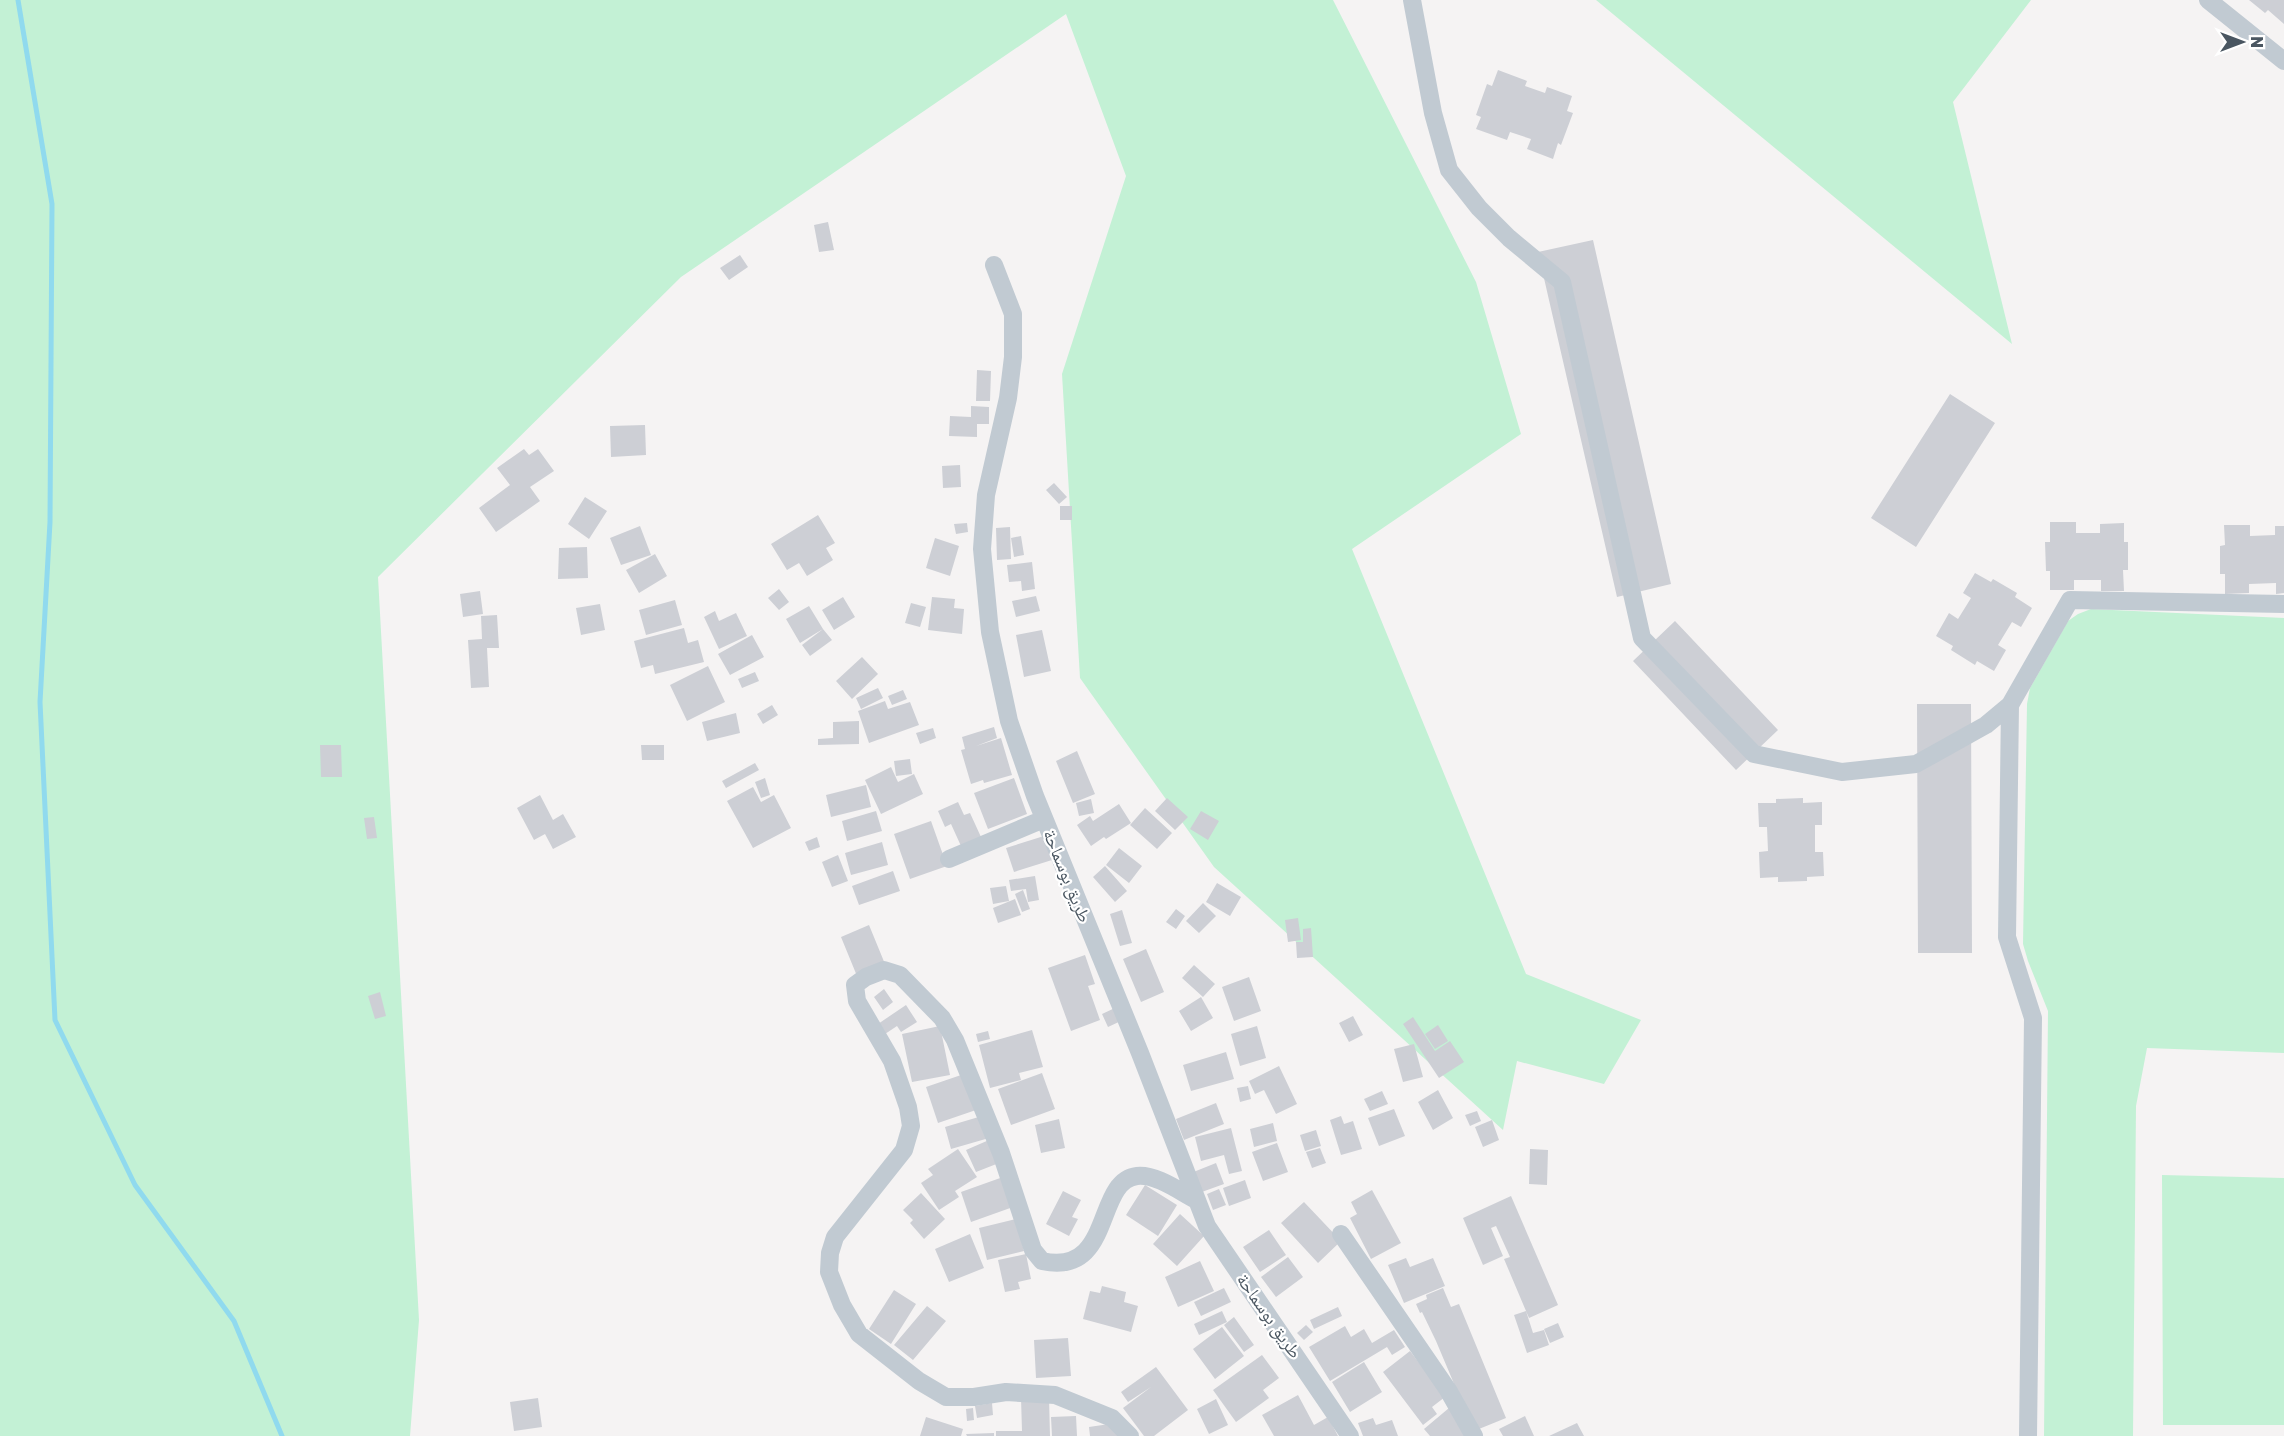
<svg xmlns="http://www.w3.org/2000/svg" width="2284" height="1436" viewBox="0 0 2284 1436" font-family="'Golos Text','Noto Naskh Arabic',sans-serif">
<rect width="100%" height="100%" fill="#f5f3f3"/>
<path fill="#c3f1d5" d="M0,0H1333L1476,282L1521,434L1352,549L1526,974L1641,1020L1604,1084L1517,1061L1503,1130L1214,867L1080,678L1062,374L1126,176L1066,14L681,277L378,577L419,1320L410,1436H0Z
M1596,0H2031L1953,102L2012,344Z
M2091,609L2284,618V1053L2147,1048L2136,1106L2133,1436H2044L2048,1011L2028,961L2023,944L2027,704L2030,688L2068,621L2078,614Z
M2162,1175L2284,1178V1425H2163Z"/>
<g fill="none" stroke-linecap="round" stroke-linejoin="round">
<path stroke="#90daee" stroke-width="5" d="M18,0L52,204L50,522L40,702L55,1020L135,1185L234,1321L282,1436"/>
</g>
<path fill="#cdcfd5" d="M2249,0H2284V24L2268,10L2265,13Z
M1498,70L1527,81L1525,86L1545,93L1547,87L1572,96L1567,111L1573,113L1561,145L1558,143L1553,159L1527,149L1531,139L1510,132L1507,140L1476,129L1481,117L1476,115L1487,84L1492,86Z
M828,222L834,250L819,252L814,225Z
M1593,240L1671,584L1617,597L1538,252Z
M740,255L748,267L729,280L720,268Z
M977,370L991,371L990,401H976Z
M1950,394L1995,423L1916,547L1871,518Z
M971,406L989,407V424H977V437L949,436L950,416L971,417Z
M645,425L646,455L611,457L610,426Z
M524,449L529,455L538,449L554,471L530,487L540,501L496,532L479,508L510,485L497,468Z
M960,465L961,487L943,488L942,466Z
M1054,483L1067,497L1059,504L1046,490Z
M585,497L607,511L589,539L568,524Z
M1060,506H1072V520H1060Z
M818,515L835,543L826,548L833,560L807,576L799,563L787,570L771,544Z
M2050,522H2076V533H2100V524L2124,523V542H2128V570H2123L2124,591H2101V580H2074V590H2050V571H2046L2045,542H2050Z
M967,523L968,532L956,534L954,524Z
M2224,525H2250V536L2275,535V526H2284V593L2276,594V583L2249,584V593L2225,594V574H2220V546L2225,545Z
M640,526L651,555L621,565L610,538Z
M1010,527L1011,559L997,560L996,528Z
M1021,536L1024,555L1014,557L1011,538Z
M935,538L959,546L950,576L926,568Z
M587,547L588,578L558,579L559,548Z
M655,554L667,576L639,593L626,570Z
M1032,562L1035,589L1022,591L1021,581L1009,582L1007,565Z
M1975,573L1991,582L1993,579L2017,593L2015,597L2032,608L2021,627L2012,622L1998,645L2006,650L1994,671L1977,661L1975,665L1951,650L1953,646L1936,636L1949,613L1958,619L1971,598L1963,593Z
M779,589L789,602L779,610L768,598Z
M480,591L483,614L463,617L460,594Z
M1036,596L1040,611L1016,617L1012,601Z
M843,597L855,617L834,630L822,610Z
M932,597L955,599L954,608L964,609L962,634L928,630Z
M675,600L682,625L646,635L639,610Z
M911,603L926,607L920,627L905,623Z
M600,604L605,630L581,635L576,608Z
M809,606L823,629L800,643L786,619Z
M715,611L719,621L736,613L747,636L719,649L704,617Z
M497,615L499,648H487L489,687L471,688L468,640L482,639L481,616Z
M1675,621L1778,730L1736,770L1633,661Z
M684,628L688,643L698,640L704,662L655,674L653,665L641,668L634,641Z
M823,629L832,640L810,656L802,645Z
M1042,630L1051,671L1024,677L1016,635Z
M752,635L764,657L730,675L718,654Z
M862,657L878,674L852,699L836,681Z
M708,666L725,702L687,721L670,685Z
M755,672L759,681L742,688L738,679Z
M878,688L883,698L861,709L856,698Z
M903,690L907,699L892,705L888,696Z
M885,701L888,709L910,702L919,725L869,743L858,711Z
M1917,704H1971L1972,953H1918Z
M772,705L778,715L763,724L757,714Z
M736,713L740,733L707,741L702,722Z
M859,721V744L818,745V739L833,738V722Z
M994,727L997,738L976,746L1001,738L1012,775L984,783L983,780L971,784L961,750L965,749L962,737Z
M933,728L936,738L920,744L916,733Z
M320,745H341L342,777H321Z
M641,745H664V760H642Z
M1077,751L1095,794L1073,803L1056,761Z
M910,759L912,774L896,776L894,761Z
M755,763L759,770L726,788L722,781Z
M891,767L898,782L914,774L923,794L881,814L865,780Z
M765,778L770,795L761,798L755,782Z
M1014,778L1027,814L988,829L974,793Z
M866,785L871,807L831,817L826,795Z
M753,787L761,802L774,795L791,828L753,848L727,801Z
M540,795L553,820L563,814L576,837L553,849L545,834L534,840L517,808Z
M1167,798L1188,817L1175,830L1155,811Z
M1803,798V803L1822,802V825H1815V852H1823L1824,876L1807,877V881L1778,882V877L1760,878L1759,852L1768,851L1767,827H1759L1758,803H1776V799Z
M1091,799L1094,813L1079,816L1076,803Z
M958,802L964,815L970,813L981,837L961,846L951,824L945,827L938,811Z
M1119,804L1131,823L1106,839L1104,837L1091,846L1077,825L1090,816L1093,821Z
M1145,808L1172,833L1157,849L1130,825Z
M876,811L882,831L847,841L842,821Z
M1201,811L1219,821L1208,840L1190,829Z
M374,817L377,838L367,839L364,818Z
M931,821L947,866L910,879L894,834Z
M1044,836L1052,860L1014,872L1006,848Z
M817,837L820,847L809,851L805,842Z
M882,842L888,865L851,875L845,853Z
M1119,848L1142,866L1129,883L1106,865Z
M838,855L848,881L832,887L822,862Z
M1105,866L1127,891L1115,902L1093,877Z
M893,871L900,891L859,905L852,886Z
M1035,876L1039,900L1028,902L1026,889L1011,891L1009,880Z
M1217,883L1241,897L1230,916L1206,902Z
M1006,886L1009,901L993,904L990,888Z
M1023,890L1030,909L1022,912L1015,894Z
M1015,899L1021,915L998,923L993,908Z
M1203,903L1216,916L1199,933L1186,921Z
M1176,909L1185,916L1176,929L1166,922Z
M1122,910L1132,943L1120,946L1110,914Z
M1298,918L1301,940L1288,942L1285,920Z
M869,925L885,964L857,976L841,937Z
M1311,928L1313,957L1297,958L1296,942H1303V929Z
M1146,949L1164,992L1141,1002L1123,959Z
M1085,955L1095,984L1088,986L1100,1020L1071,1031L1048,968Z
M1194,965L1215,984L1203,997L1182,978Z
M1249,977L1261,1011L1234,1021L1222,987Z
M884,989L893,1002L883,1010L874,997Z
M380,992L386,1016L375,1019L368,996Z
M1201,997L1213,1018L1191,1031L1179,1011Z
M906,1005L917,1022L901,1032L897,1026L882,1036L875,1026Z
M1117,1007L1123,1020L1108,1027L1102,1014Z
M1353,1016L1363,1035L1349,1042L1339,1023Z
M1413,1017L1435,1051L1450,1041L1464,1062L1439,1078L1403,1024Z
M1438,1025L1448,1041L1435,1049L1425,1034Z
M940,1026L950,1075L912,1082L902,1034Z
M1257,1026L1266,1058L1240,1066L1231,1034Z
M1032,1030L1043,1067L1019,1073L1021,1080L990,1088L979,1045Z
M988,1031L990,1039L978,1042L976,1034Z
M1414,1044L1423,1077L1403,1082L1394,1049Z
M1226,1052L1234,1079L1191,1091L1183,1065Z
M1279,1066L1297,1104L1276,1114L1264,1090L1255,1094L1249,1081Z
M1042,1073L1055,1109L1011,1125L998,1089Z
M964,1074L976,1110L938,1123L926,1087Z
M1248,1086L1251,1099L1240,1102L1237,1088Z
M1438,1090L1453,1118L1433,1130L1418,1102Z
M1382,1091L1388,1104L1370,1111L1364,1099Z
M1216,1103L1224,1124L1184,1140L1176,1119Z
M1394,1109L1405,1136L1379,1146L1368,1118Z
M1477,1111L1481,1121L1470,1126L1465,1115Z
M982,1116L989,1138L951,1149L945,1127Z
M1341,1116L1344,1124L1353,1121L1362,1149L1341,1155L1330,1120Z
M1059,1119L1065,1148L1041,1153L1035,1125Z
M1492,1120L1499,1140L1483,1147L1475,1127Z
M1273,1123L1277,1141L1254,1147L1250,1129Z
M1231,1128L1242,1171L1229,1174L1224,1155L1201,1161L1195,1137Z
M1316,1130L1321,1146L1305,1151L1300,1135Z
M989,1140L999,1163L976,1172L966,1150Z
M1277,1143L1288,1172L1263,1181L1252,1152Z
M1320,1148L1326,1163L1312,1168L1306,1152Z
M958,1149L977,1177L955,1191L959,1197L939,1210L921,1183L933,1175L928,1169Z
M1530,1149L1548,1150L1547,1185L1529,1184Z
M1216,1163L1224,1184L1199,1193L1191,1173Z
M1003,1177L1013,1207L971,1222L961,1192Z
M1245,1180L1251,1198L1229,1206L1223,1188Z
M1145,1185L1177,1205L1158,1236L1126,1215Z
M1219,1189L1226,1205L1213,1210L1207,1194Z
M1372,1190L1401,1243L1371,1259L1350,1218L1357,1214L1351,1202Z
M1063,1191L1081,1200L1072,1217L1078,1219L1069,1236L1046,1224Z
M921,1193L945,1219L924,1239L910,1223L913,1220L903,1210Z
M1511,1196L1558,1305L1529,1318L1504,1259L1510,1257L1496,1226L1491,1228L1503,1256L1483,1265L1463,1218Z
M1304,1202L1341,1241L1318,1263L1281,1223Z
M1180,1214L1204,1236L1177,1266L1153,1244Z
M1016,1219L1024,1251L987,1260L979,1228Z
M1269,1230L1286,1255L1260,1272L1243,1247Z
M970,1234L984,1268L949,1282L935,1249Z
M1026,1254L1031,1279L1018,1282L1020,1289L1005,1292L998,1260Z
M1288,1257L1303,1277L1276,1297L1261,1277Z
M1406,1258L1410,1267L1433,1258L1445,1286L1404,1303L1388,1265Z
M1200,1261L1214,1291L1178,1307L1165,1277Z
M1102,1286L1126,1292L1124,1302L1138,1306L1131,1332L1083,1319L1090,1291L1100,1293Z
M1224,1288L1231,1302L1201,1316L1194,1302Z
M1443,1288L1451,1307L1459,1304L1506,1418L1474,1431L1436,1341L1422,1312L1420,1313L1416,1304L1427,1299L1426,1295Z
M894,1290L916,1304L891,1344L869,1329Z
M927,1306L946,1321L913,1360L894,1345Z
M1338,1307L1342,1316L1314,1329L1310,1320Z
M1222,1311L1227,1322L1199,1335L1194,1324Z
M1526,1311L1533,1333L1544,1330L1549,1345L1527,1353L1514,1315Z
M1234,1317L1254,1345L1244,1352L1224,1325Z
M1558,1323L1564,1337L1550,1343L1544,1329Z
M1306,1325L1313,1332L1304,1340L1297,1333Z
M1345,1326L1351,1337L1364,1329L1372,1343L1394,1330L1405,1347L1392,1355L1387,1347L1330,1381L1309,1347Z
M1222,1327L1244,1356L1215,1379L1193,1349Z
M1068,1338L1071,1376L1036,1378L1034,1340Z
M1410,1351L1445,1397L1432,1407L1437,1414L1423,1425L1383,1372Z
M1262,1355L1279,1378L1263,1390L1269,1398L1236,1422L1213,1390Z
M1364,1362L1382,1392L1350,1412L1332,1382Z
M1156,1367L1188,1410L1154,1436H1144L1123,1408L1151,1387L1128,1402L1121,1392Z
M1298,1395L1314,1425L1328,1417L1338,1436H1274L1262,1415Z
M1049,1397L1050,1436H996V1431H1022L1021,1398Z
M538,1398L542,1427L514,1431L510,1402Z
M1216,1399L1228,1425L1209,1434L1197,1409Z
M992,1403L993,1415L977,1418L975,1406Z
M973,1408L974,1420L967,1421L966,1409Z
M1449,1408L1471,1436H1430L1424,1429Z
M1076,1416L1077,1436H1052L1051,1417Z
M1525,1416L1534,1436H1503L1499,1429Z
M926,1417L963,1429L961,1436H920Z
M1373,1418L1376,1425L1392,1420L1398,1436H1363L1358,1423Z
M1116,1423L1118,1436H1090L1089,1427Z
M1577,1423L1584,1436H1549Z
M994,1433V1436H967L966,1434Z"/>
<g fill="none" stroke-linecap="round" stroke-linejoin="round">
<path stroke="#c1cad2" stroke-width="18" d="M1412,0L1433,113L1449,170L1479,208L1509,238L1562,282L1642,638L1754,754L1842,772L1916,764L1986,725L2010,705L2070,600L2284,604
M2208,0L2284,61
M994,265L1013,314V357L1008,398L986,495L982,549L990,632L1009,721L1035,796L1140,1053L1207,1226L1350,1436
M2010,705L2007,937L2033,1018L2028,1436
M949,859L1044,819
M1341,1234L1448,1390L1474,1436
M1130,1436L1112,1418L1055,1395L1006,1392L974,1397H946L919,1381L859,1334L842,1305L829,1272L830,1253L835,1237L904,1150L911,1126L908,1107L892,1061L857,1001L855,985L866,977L884,970L900,975L942,1018L955,1040L1001,1153L1033,1250L1042,1261C1114,1277 1094,1181 1137,1176C1156,1174 1179,1191 1196,1200"/>
</g>
<g text-anchor="middle" stroke-width="4.5" stroke-linejoin="round" paint-order="stroke">
<g font-size="18" fill="#4a5661" stroke="#fff">
<text transform="translate(1067 876) rotate(68)" y="6">طريق بوسماحة</text>
<text transform="translate(1269 1316) rotate(55)" y="6">طريق بوسماحة</text>
</g>
</g>
<g transform="translate(2242 42) rotate(90)" stroke="#ffffff" stroke-width="4.5" paint-order="stroke">
<path d="M0-4.5L10 22L0 15L-10 22Z" fill="#4a5661"/>
<text y="-9" font-size="16" font-weight="bold" text-anchor="middle" fill="#4a5661">N</text>
</g>
</svg>
